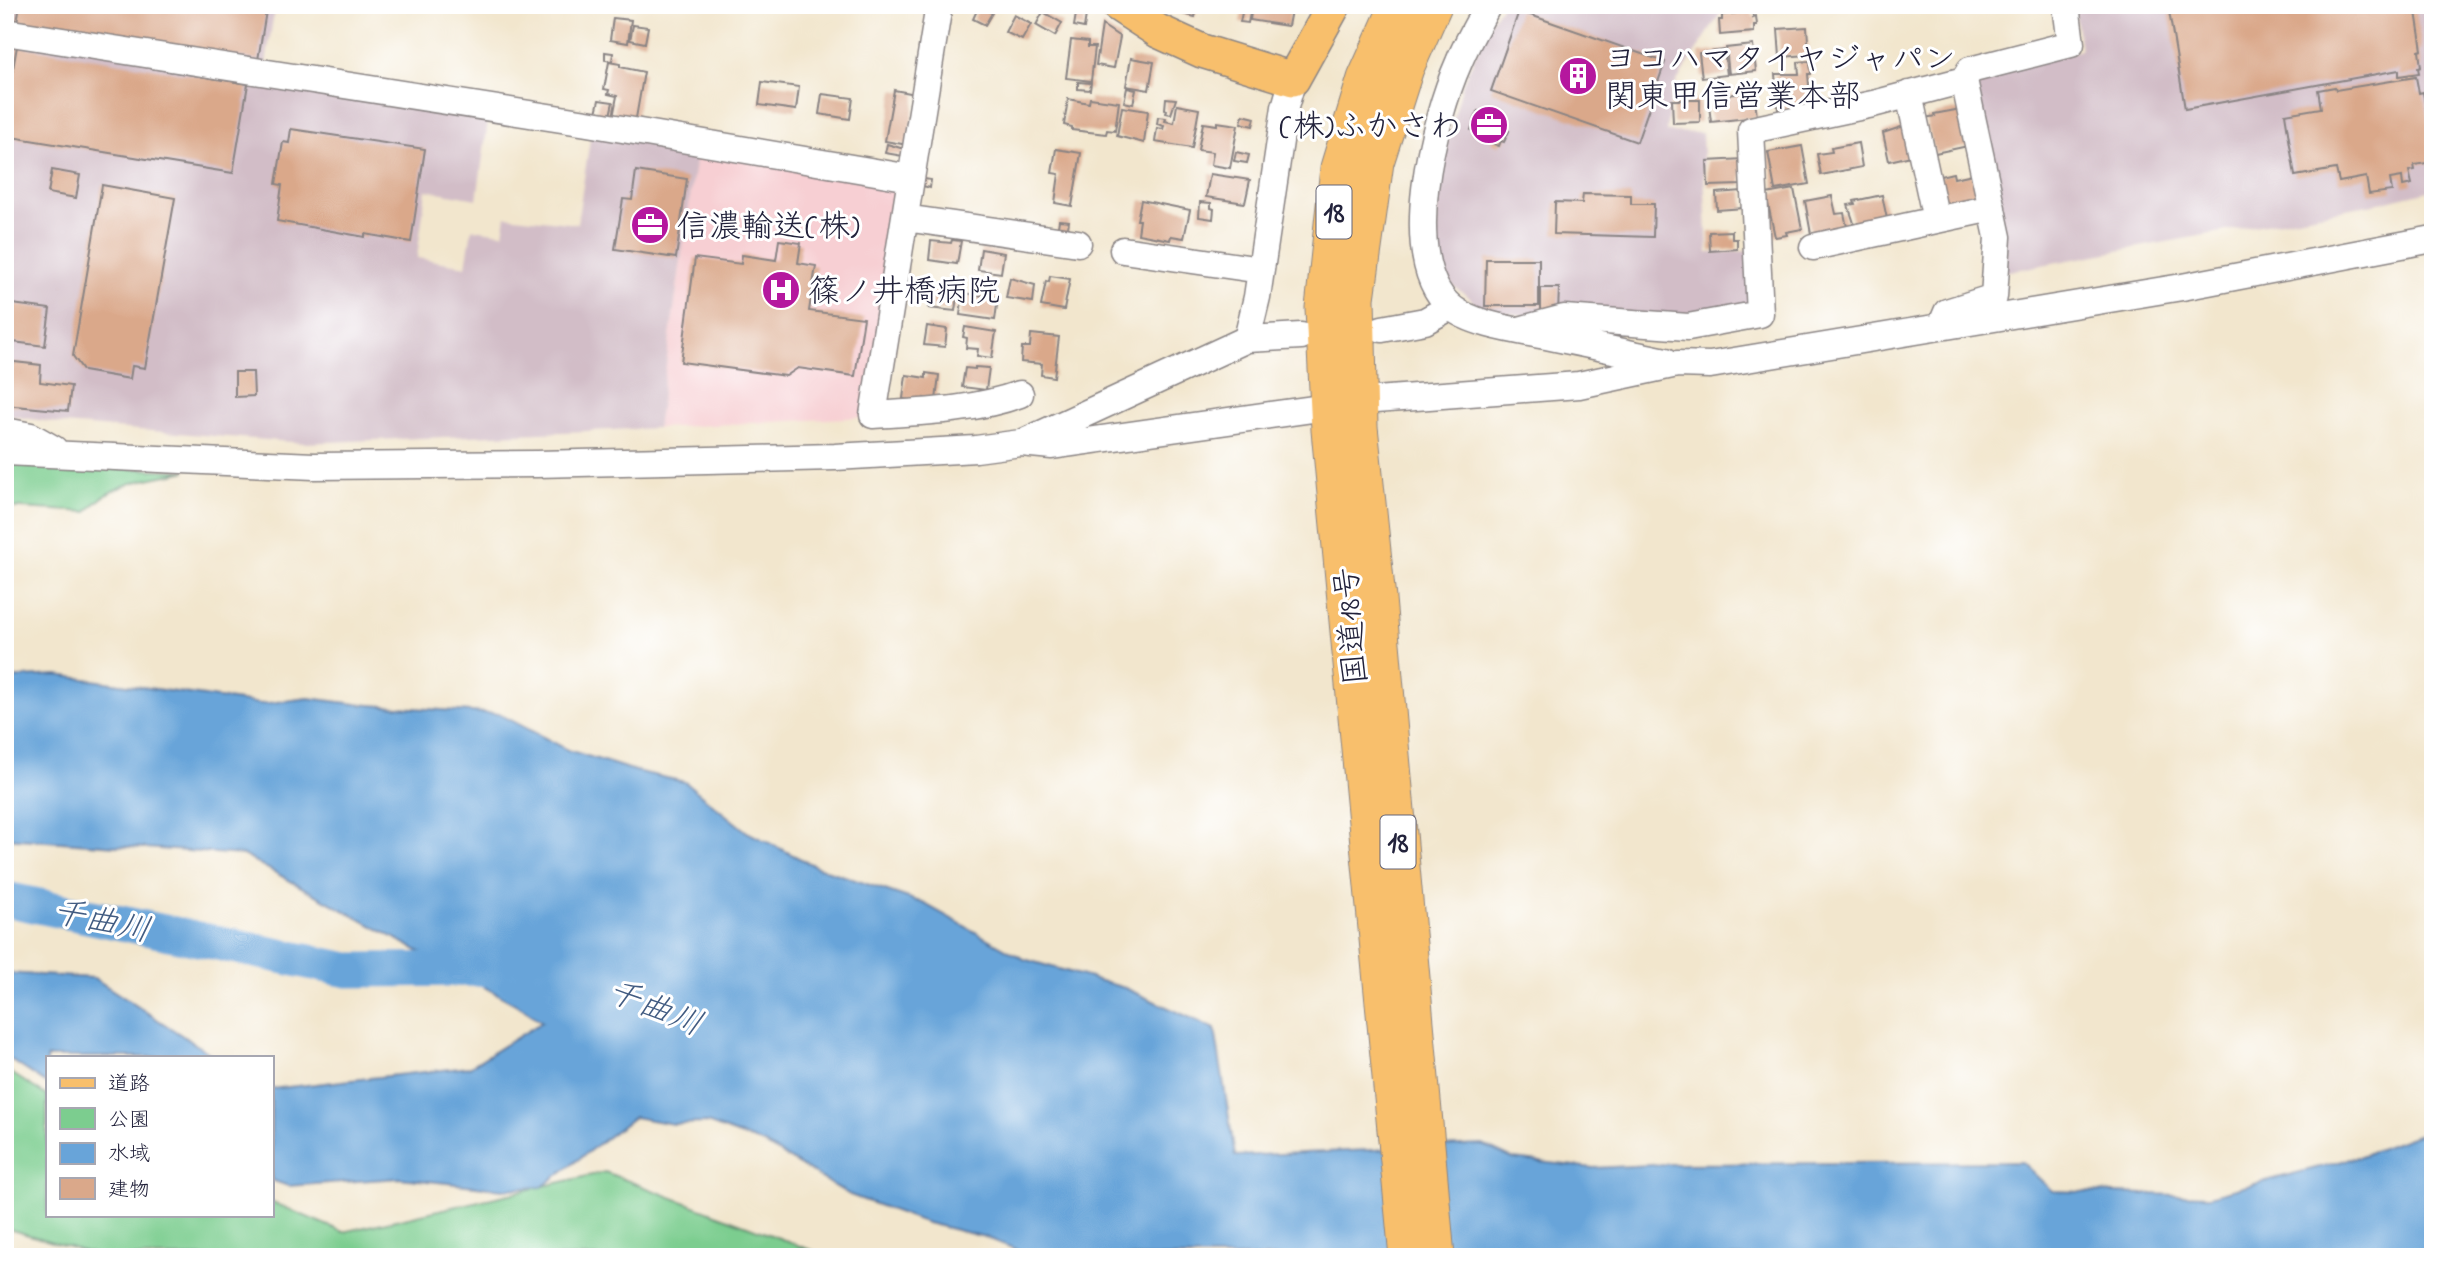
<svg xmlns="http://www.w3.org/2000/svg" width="2438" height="1262" viewBox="0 0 2438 1262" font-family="'Indie Flower','Klee One',sans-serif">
<rect width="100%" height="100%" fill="#fff"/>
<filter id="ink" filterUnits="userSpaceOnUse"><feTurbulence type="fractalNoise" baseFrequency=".0143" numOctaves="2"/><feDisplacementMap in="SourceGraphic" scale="14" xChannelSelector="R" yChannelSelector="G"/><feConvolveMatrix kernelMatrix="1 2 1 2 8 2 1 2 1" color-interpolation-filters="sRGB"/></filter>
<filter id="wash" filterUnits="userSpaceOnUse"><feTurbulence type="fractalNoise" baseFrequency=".00686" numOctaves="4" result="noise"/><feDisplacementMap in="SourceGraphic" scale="28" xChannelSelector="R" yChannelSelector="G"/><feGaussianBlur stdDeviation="1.57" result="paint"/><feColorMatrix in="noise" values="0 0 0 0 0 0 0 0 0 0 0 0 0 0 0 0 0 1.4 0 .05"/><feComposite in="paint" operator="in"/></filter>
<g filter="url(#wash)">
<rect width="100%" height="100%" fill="#f2e6cd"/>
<path fill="#f7cfd3" d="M697,149L888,181L902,194L865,417L657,428Z"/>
<path fill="#d2bdc7" d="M5,5H275L264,77L489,114L477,199L426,190L417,258L466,266L472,229L503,233L506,216L577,224L591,133L697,149L657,428L304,443L63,424L5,415Z
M1502,5H1726L1672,89L1666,132L1702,133L1708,253L1750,251L1753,307L1689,319L1541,317L1480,310L1469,297L1453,286L1446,276L1438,257L1436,240L1438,190L1444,154L1463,83L1490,23Z
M2074,5H2433V190L2379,203L2004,272L1977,89L1983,77L2081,50Z"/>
<path fill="#7ccd8f" stroke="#4f7865" stroke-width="2" d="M5,463L186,471C149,480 113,480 87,512L5,507Z
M5,1069L47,1096V1215H271V1202L343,1232L605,1172L829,1257H103L5,1228Z"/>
<path fill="#68a4d9" stroke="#45638a" stroke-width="2" d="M57,675L261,704L308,698L356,704L499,714L568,750L635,771L685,782L747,832L817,867L923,903L1024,959L1125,988L1215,1029L1235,1156L1483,1145L1513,1159L1594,1168L1669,1164L2022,1162L2052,1191L2209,1196L2358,1157L2433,1129V1257H1035L985,1237L927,1223L850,1195L764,1144L707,1123L673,1124L634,1117L542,1187L504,1189L399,1178L288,1186L271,1180V1089L469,1067L542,1022L521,1007L243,855L5,838V678Z
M5,973L94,978L215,1057H47V1084L5,1056Z"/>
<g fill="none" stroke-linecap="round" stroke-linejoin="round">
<path stroke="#68a4d9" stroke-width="35" d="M5,899L348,970L497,969"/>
</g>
<g id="blocks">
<path fill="#daa88a" d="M20,5H267L258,60L17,22Z
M1160,5H1174L1173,11L1159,8Z
M1176,5H1198L1195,17L1175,12Z
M1252,5H1292L1288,26L1250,20Z
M2168,5H2415L2422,50L2419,51L2421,67L2418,68L2419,73L2399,76V70L2185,109Z
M979,6L992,13L985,25L973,19Z
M1243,8L1251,9L1248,23L1240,22Z
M1519,11L1665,62L1637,142L1491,91Z
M1753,11V17L1756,16L1757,25H1754V32L1720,35L1719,20H1722V15Z
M1043,12L1062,23L1055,36L1036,25Z
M1076,14L1086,15L1084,28L1074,26Z
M1014,15L1031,24L1022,40L1005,32Z
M613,18L631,20L628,43L610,40Z
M633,25L648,27L645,43L630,40Z
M1102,25L1120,37L1114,68L1096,65Z
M1807,27L1809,55L1780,57L1778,29Z
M1071,40L1088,42V47H1095L1091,81L1066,78Z
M1753,45L1756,71L1729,74L1726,48Z
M17,46L248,84L233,173L5,136V114Z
M1724,50L1727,75L1702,78L1699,53Z
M605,52L613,53L612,61L605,60Z
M1131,58L1154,62L1149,90L1126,86Z
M1810,61L1811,74H1808L1811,107L1778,110L1775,74H1799L1798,62Z
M609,62L620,64V67L644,72L635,124L613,117L617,96L608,94L609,90L604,89Z
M2416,77L2419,93L2423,92L2433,148V162L2414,165L2415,170L2409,171L2412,184L2403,186L2402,177L2390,179L2392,191L2369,194L2366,177L2339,182L2336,169L2295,176L2285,114L2321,108L2318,90L2335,87L2336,90Z
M762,82L799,87L796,110L759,105Z
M1078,82L1091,83L1090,90L1078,89Z
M1127,88L1136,90L1133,104L1124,102Z
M894,90L916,94L908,145L885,141Z
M1754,92L1757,117L1711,122L1708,97Z
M822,94L853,98L850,119L819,114Z
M1090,98L1119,102L1115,131L1107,130L1106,134L1072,130V127L1064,125L1068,99L1089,103Z
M1166,98L1176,99L1171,114L1166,113L1167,110L1165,109Z
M599,100L613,102L609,120L595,117Z
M1672,100H1700V122L1673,123Z
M1177,105L1199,109L1192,148L1155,142L1157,128L1163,129L1164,126L1157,124L1158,117L1166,118L1165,121L1174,123Z
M1122,107L1148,111L1144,143L1117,136Z
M1961,109L1968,146L1935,153L1925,118L1935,116L1934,114Z
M1478,111L1506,121L1503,129L1509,131L1504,142L1501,141L1499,146L1491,143L1493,138L1471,130Z
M1243,115L1255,118L1253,126L1241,123Z
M1217,122L1238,125L1230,168L1211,165L1213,152L1198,150L1203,123L1217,125Z
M1904,126L1911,156L1889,161L1883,133Z
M291,129L425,149L411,242L365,234V237L277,221L282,185L276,184L283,142L289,143Z
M1858,143L1862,167L1821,175L1817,154L1832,152L1831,148Z
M887,144L904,149L903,156L885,153Z
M1802,146L1809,184L1775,190L1768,152Z
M1056,149L1081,153L1072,206L1055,203L1059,174L1052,173Z
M1236,152L1249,155L1247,163L1234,161Z
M1743,159L1741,185L1708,186L1707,161Z
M52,170L80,175L76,198L48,193Z
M636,171L687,179L676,258L615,249L623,199L632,200Z
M1953,173L1954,178L1973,174L1979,200L1943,207L1940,176Z
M1210,174L1250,180L1245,203L1206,197Z
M924,179L931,180L930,188L923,186Z
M102,185L175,198L145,368L132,366L130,379L84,371L73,356Z
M1794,189L1802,229L1786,232L1787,235L1775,237L1766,194Z
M1743,191L1744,208L1717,210L1716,193Z
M1583,194L1631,195V204H1654L1653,237L1554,234L1555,202L1582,203Z
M1882,195L1887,219L1855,226L1848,205L1855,204L1854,201Z
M1832,196L1836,214L1844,213L1847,227L1811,234L1805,201Z
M1141,200L1190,210L1184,238L1171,236L1170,240L1138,234L1140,220H1137Z
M1200,202L1211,203V208L1214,209L1213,219L1199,217Z
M1059,220L1069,221L1067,235L1057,234Z
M1732,231V239H1737V249L1710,251L1709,232Z
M779,240L801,243L798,263L816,266L809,311L864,318L855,376L798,368L786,376L681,362L695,258L741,264L742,255L776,260Z
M952,240L961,241L957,264L929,260L931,241L951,243Z
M981,249L1004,253L1001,273L978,270Z
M1486,259H1539V306H1485Z
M1050,276L1070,279L1064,310L1041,306L1046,281L1049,282Z
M1010,278L1035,285L1033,302L1006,298Z
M932,286L958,289L955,311L929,308Z
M1541,288H1559L1558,312H1541Z
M963,293L998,298L995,320L960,315Z
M5,303L50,309L45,346L5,341Z
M927,326L947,329L945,347L924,345Z
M965,327L996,332L992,358L977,356L978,349L966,348L967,338L963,337Z
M1031,334L1059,337L1054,377L1041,375L1042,364L1021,362L1022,347H1030Z
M5,361L41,365L40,382L71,386L68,411L5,405Z
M975,367L989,368L986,390L962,387L965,368L975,369Z
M235,372H253L254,396L235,397Z
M926,373L939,375L936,400L924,398L923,402L903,399L906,375L926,378Z"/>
</g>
</g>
<g filter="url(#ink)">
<use href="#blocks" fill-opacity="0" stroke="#8a8484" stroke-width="2"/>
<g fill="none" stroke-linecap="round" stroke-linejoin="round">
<defs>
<path id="minor" d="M939,5L873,415C922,412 973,411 1020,394
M1488,5C1478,24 1467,42 1459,62C1434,118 1397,259 1450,306C1469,324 1520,331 1546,336C1586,344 1626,353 1666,361
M5,32L587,123L911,178
M905,218L1078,243
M1936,220L1992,208
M1813,247L1936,220L1909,94
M1123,250L1261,270
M1944,319L1947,312L1994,297L1998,237L1964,80L1970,70L2071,44L2066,5
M1382,329L1425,321L1450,307
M1519,330L1564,318L1688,327L1760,314L1751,130L1873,104L1964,80
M1247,339L1257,297L1285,107L1293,79
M1375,400L1579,385L1677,364L1710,365L2182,287L2433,239
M5,431L31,436L54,449
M1024,442L1247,339L1301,336
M5,452L314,466L537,464L835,457L976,449L1021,443L1052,446L1313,409"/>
<path id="major" d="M1118,5L1158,31L1202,51L1293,79L1334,5"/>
<path id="highway" d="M1399,5L1366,79L1339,168L1324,308L1330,430L1408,1257
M1433,5L1405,68L1375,162L1356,298L1359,427L1377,599L1436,1257"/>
</defs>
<use href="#minor" stroke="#8a8484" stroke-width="29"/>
<use href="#major" stroke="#8a8484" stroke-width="36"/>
<use href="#highway" stroke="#8a8484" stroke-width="39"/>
<use href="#minor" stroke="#fff" stroke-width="26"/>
<use href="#major" stroke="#f8bf6c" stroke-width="33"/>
<use href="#highway" stroke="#f8bf6c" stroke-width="37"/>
</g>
</g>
<defs>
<symbol id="building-disc" viewBox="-11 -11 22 22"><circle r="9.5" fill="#b5179e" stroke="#fff"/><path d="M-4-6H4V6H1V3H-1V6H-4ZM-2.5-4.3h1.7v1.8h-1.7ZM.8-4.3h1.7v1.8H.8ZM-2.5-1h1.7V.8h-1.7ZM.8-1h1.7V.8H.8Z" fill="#fff"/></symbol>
<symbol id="office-disc" viewBox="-11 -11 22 22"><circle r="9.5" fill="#b5179e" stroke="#fff"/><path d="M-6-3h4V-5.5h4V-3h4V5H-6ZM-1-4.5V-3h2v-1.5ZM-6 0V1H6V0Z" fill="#fff"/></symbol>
<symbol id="hospital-disc" viewBox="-11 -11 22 22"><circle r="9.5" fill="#b5179e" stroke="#fff"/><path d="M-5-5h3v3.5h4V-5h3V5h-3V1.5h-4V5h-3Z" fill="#fff"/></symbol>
</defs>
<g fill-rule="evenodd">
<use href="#building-disc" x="1556" y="54" width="44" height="44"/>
<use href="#office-disc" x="1467" y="103" width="44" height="44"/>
<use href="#office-disc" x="628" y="203" width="44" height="44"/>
<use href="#hospital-disc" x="759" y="268" width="44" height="44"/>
</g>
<g text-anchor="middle" stroke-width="6" stroke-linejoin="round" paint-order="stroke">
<g fill="#fff" stroke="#646476" stroke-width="2">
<rect x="1316.5" y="185.5" width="35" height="53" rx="5"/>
<rect x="1380.5" y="815.5" width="35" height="53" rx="5"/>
</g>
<g font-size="30" font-weight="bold" fill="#22223b">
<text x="1334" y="222">18</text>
<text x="1398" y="852">18</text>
</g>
<g font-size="32" fill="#22223b" stroke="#fff" text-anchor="start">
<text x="1605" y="69">ヨコハマタイヤジャパン<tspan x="1605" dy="37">関東甲信営業本部</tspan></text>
<text x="1462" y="136" text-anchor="end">(株)ふかさわ</text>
<text x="677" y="236">信濃輸送(株)</text>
<text x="808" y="301">篠ノ井橋病院</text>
</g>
<g font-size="32" fill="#22223b" stroke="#fff">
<text transform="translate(1350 626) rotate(-95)" y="11">国道18号</text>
</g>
<g font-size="33" font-style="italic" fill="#425c82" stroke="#fff">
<text transform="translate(102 919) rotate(12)" y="12">千曲川</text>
<text transform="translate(656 1006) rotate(22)" y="12">千曲川</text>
</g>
</g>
<rect width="2438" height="1262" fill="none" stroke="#fff" stroke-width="28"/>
<rect x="46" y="1056" width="228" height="161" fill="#ffffff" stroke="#a7a7b1" stroke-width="2"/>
<rect x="60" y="1078" width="35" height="10" fill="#f8bf6c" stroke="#a7a7b1" stroke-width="2"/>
<text x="108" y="1090" font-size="21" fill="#22223b">道路</text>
<rect x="60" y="1108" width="35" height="21" fill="#7ccd8f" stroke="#a7a7b1" stroke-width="2"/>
<text x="108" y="1126" font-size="21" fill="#22223b">公園</text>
<rect x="60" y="1143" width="35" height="21" fill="#68a4d9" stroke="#a7a7b1" stroke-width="2"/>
<text x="108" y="1160" font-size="21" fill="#22223b">水域</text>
<rect x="60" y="1178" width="35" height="21" fill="#daa88a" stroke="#a7a7b1" stroke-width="2"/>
<text x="108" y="1196" font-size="21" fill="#22223b">建物</text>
</svg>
